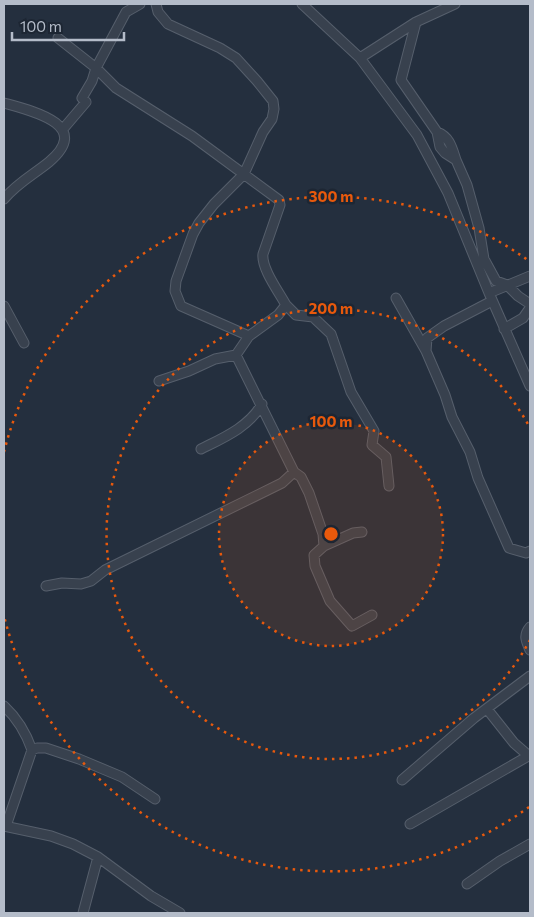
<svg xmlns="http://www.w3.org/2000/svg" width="534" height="917" viewBox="0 0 534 917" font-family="Commissioner,sans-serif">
<rect width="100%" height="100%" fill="#242f3e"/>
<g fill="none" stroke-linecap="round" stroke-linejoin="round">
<defs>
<path id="street" d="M156,4L158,12L168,24L220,48L236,58L257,81L273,101L274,109L272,119L263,132L244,174L214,204L199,223L193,234L176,281L175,291L181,306L249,336
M302,4L360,58L417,135L448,193L489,293L530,386
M416,22L401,80L437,132L440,147L445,153L456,160L467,185L479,228L484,259L496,281L507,285L518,296L530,304
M58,38L96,68L116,88L192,136L279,200L280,205L263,254C261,268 279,292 286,305L296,315L313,317L331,334L351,392L374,431L372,445L386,457L389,486
M360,58L416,22L455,4
M4,103C33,111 93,125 49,162C33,175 17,183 4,199
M63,129L86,102L82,98L92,81L96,68L126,12L140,4
M437,132C450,137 452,148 456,160
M489,293L530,276
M396,298L426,351
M492,301L444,326L427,338L426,351L445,395L452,417L470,452L478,478L509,548L526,553L530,551
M4,306L24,343
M504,329L523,318L530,308
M236,355L294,472L301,477L309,493L323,534L324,546L314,555L315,566L330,601L352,626L372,615
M159,381L189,371L215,359L236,355L249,336L278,315L286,305
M201,449C223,438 249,427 262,404
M324,546L353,533L362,532
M46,586L62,583L81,584L91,581L105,570L282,483L294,472
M530,627C523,635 526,641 530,650
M4,706C17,718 26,733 32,750L6,826
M487,709L514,743L529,756
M32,750L37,748H46L79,759L122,777L155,799
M402,780L474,718L530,676
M410,824L530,755
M4,826L51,836L73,844L98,857L151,896L180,913
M467,884L500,861L530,844
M83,913L98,857"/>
</defs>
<use href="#street" stroke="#565f6c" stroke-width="11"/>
<use href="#street" stroke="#38414e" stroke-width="9"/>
</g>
<circle cx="331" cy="534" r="112" fill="#e8590c" fill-opacity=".12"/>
<g fill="none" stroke="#e8590c" stroke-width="2.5" stroke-dasharray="2.5 5">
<circle cx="331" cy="534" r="112"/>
<path d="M530 640A225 225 0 1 1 530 428"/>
<path d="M529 807A337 337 0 0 1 4 616M4 452A337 337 0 0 1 529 261"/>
</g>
<circle cx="331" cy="534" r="8" fill="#e8590c" stroke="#1d2633" stroke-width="2.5"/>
<g font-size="15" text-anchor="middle" font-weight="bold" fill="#e8590c" stroke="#1d2633" stroke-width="5" stroke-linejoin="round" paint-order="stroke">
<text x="331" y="202">300 m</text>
<text x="331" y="314">200 m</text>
<text x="331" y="427">100 m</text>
</g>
<rect width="534" height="917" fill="none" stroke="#b4bcc9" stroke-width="10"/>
<path d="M12 32v8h112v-8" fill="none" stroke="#b4bcc9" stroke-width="2.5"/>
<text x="20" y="32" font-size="15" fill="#b4bcc9" stroke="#1d2633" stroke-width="4" paint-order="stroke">100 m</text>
</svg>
